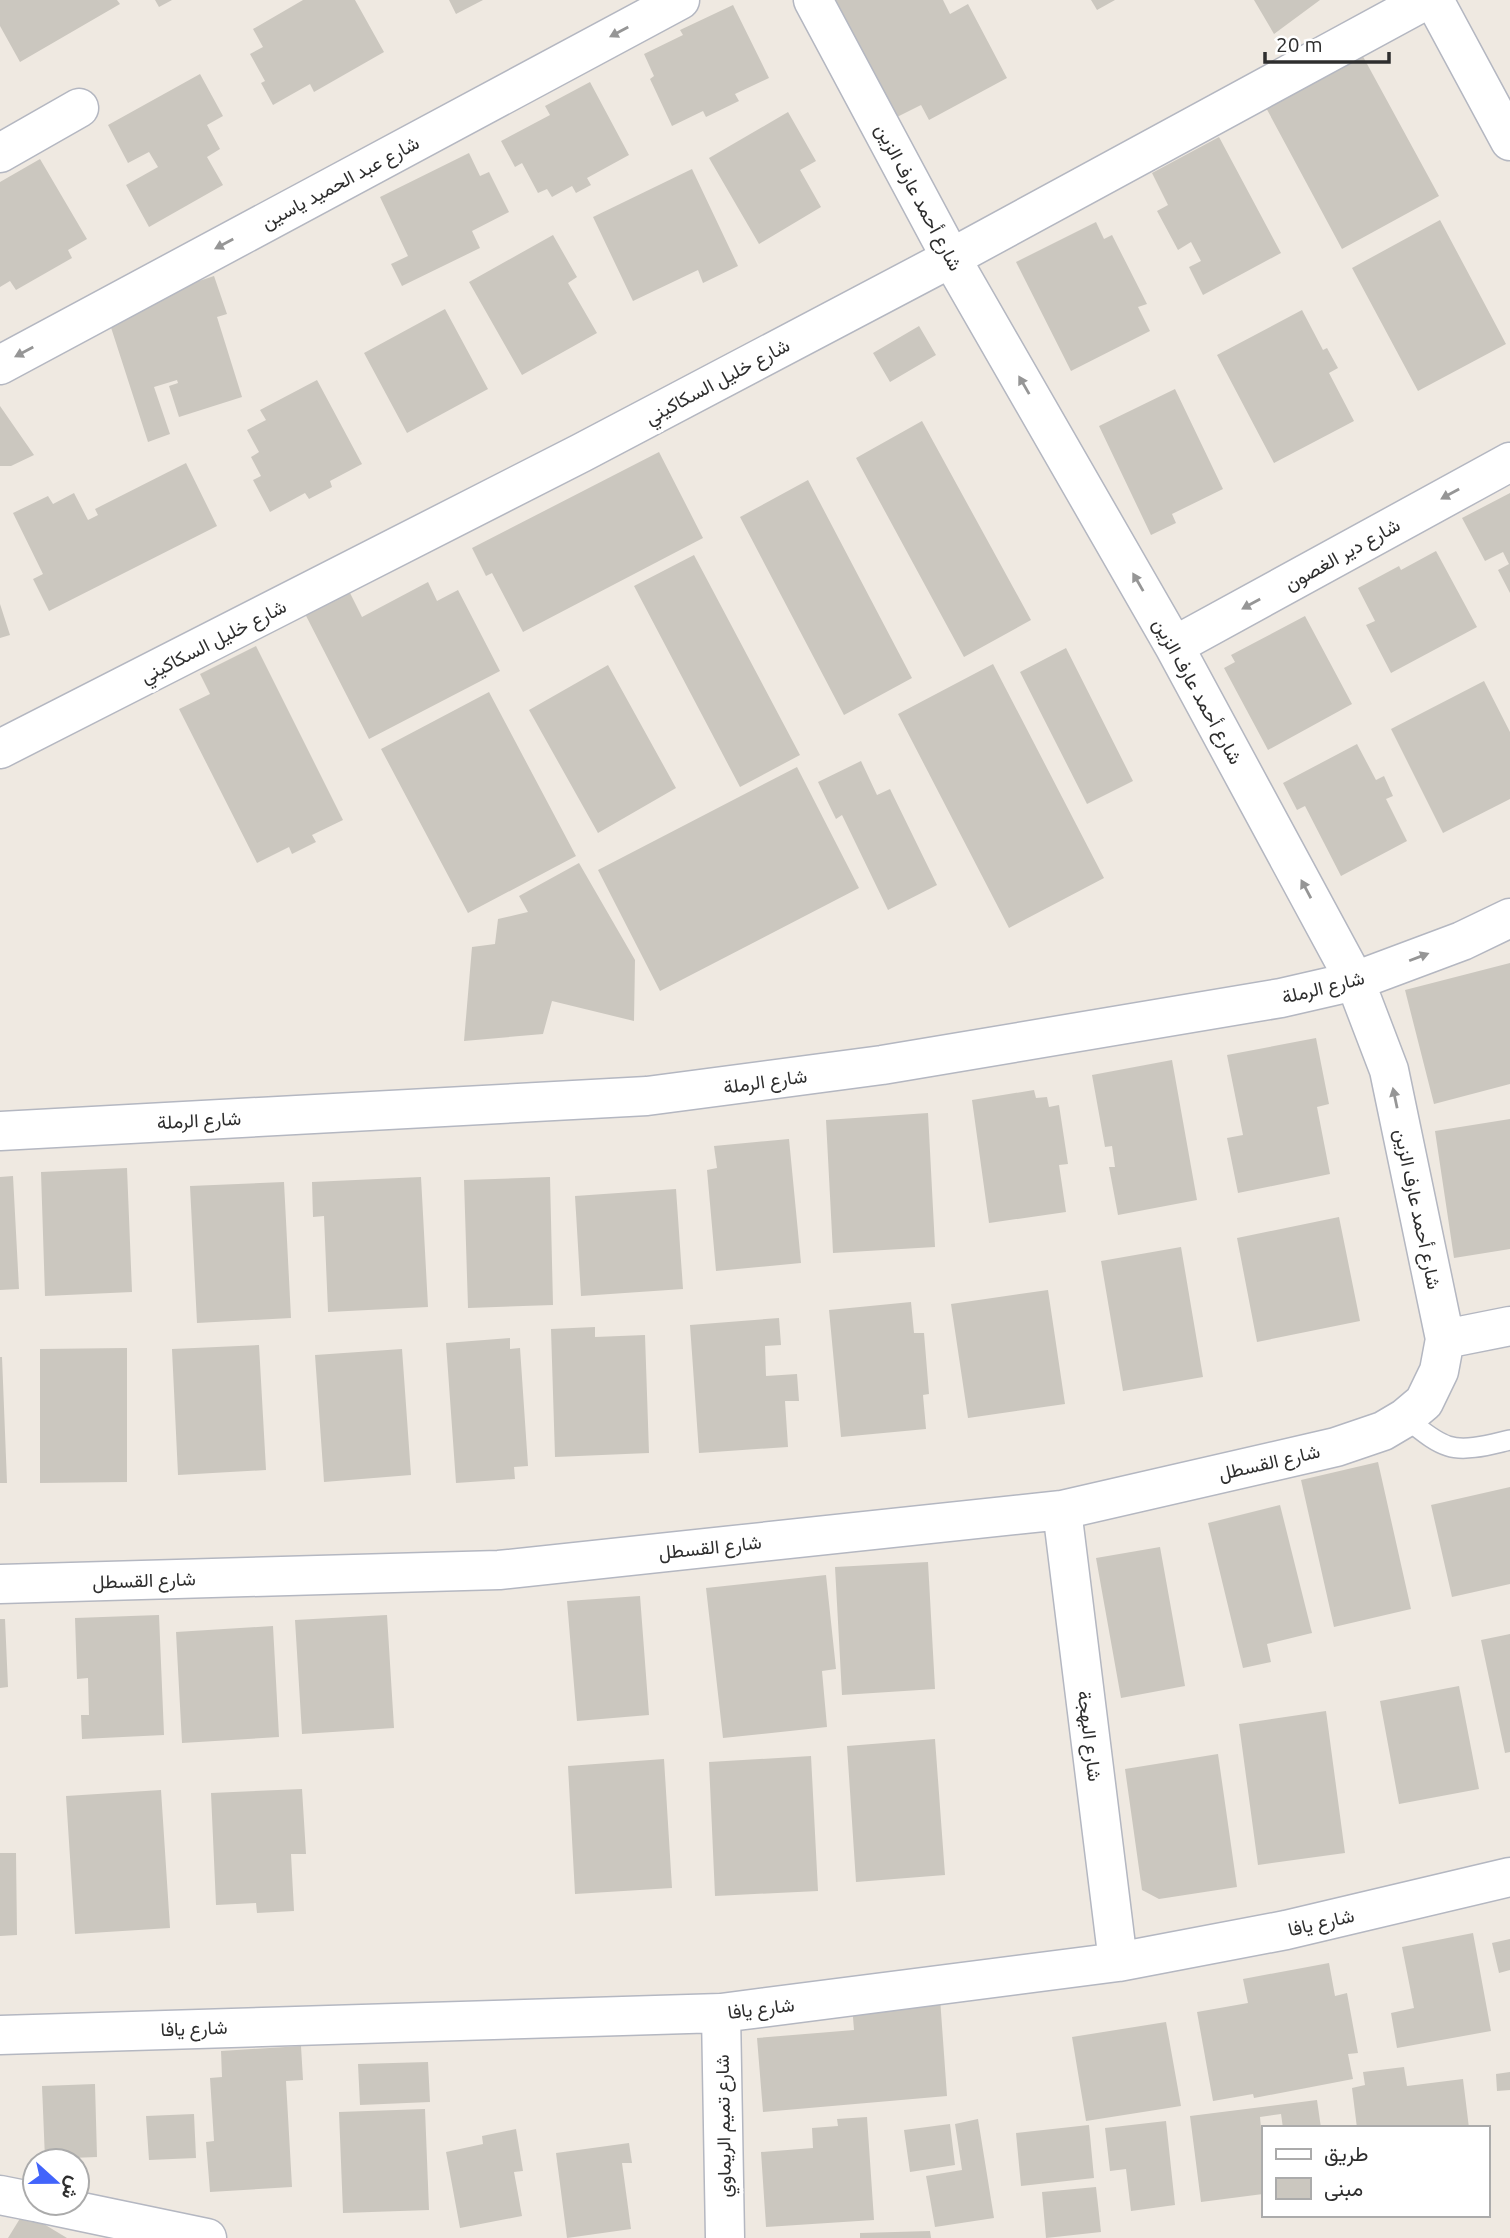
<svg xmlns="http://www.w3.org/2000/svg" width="1510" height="2238" viewBox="0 0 1510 2238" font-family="Ubuntu,Vazirmatn,sans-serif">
<rect width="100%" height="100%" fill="#efe9e1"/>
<path fill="#cbc7bf" d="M0,0H117L120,4L20,62L0,26Z
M155,0H172L159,7Z
M303,0H355L384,52L314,92L310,84L273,105L261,83L265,81L250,54L263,47L253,29Z
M449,0H483L456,14Z
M830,0H943L950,14L968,4L1007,78L929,120L921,105L893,119Z
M1091,0H1115L1097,10Z
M1254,0H1320L1274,34Z
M733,5L769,78L735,94L739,101L706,117L703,111L672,126L650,79L654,76L644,54L683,35L680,30Z
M1360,51L1439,196L1342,249L1264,104Z
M200,74L223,116L207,125L220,149L207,157L223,185L149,227L126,185L158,167L149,152L128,163L108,125Z
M590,82L629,155L587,178L591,185L576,193L572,186L552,197L547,189L538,193L522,163L515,167L501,141L550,115L545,106Z
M788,112L816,161L800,170L821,207L759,244L709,158Z
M1219,137L1281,253L1203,295L1189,267L1201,261L1191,242L1178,250L1157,211L1168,205L1152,173Z
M469,153L480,176L489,172L509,212L472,231L480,248L402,286L391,264L408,256L380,197Z
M40,159L87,239L68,250L72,258L16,290L10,281L0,287V182Z
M692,169L738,266L703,283L698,270L633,301L593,217Z
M1440,220L1506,344L1418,391L1352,268Z
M1096,222L1104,239L1112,235L1147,304L1138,307L1150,331L1071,371L1016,262Z
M553,235L577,277L568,283L597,333L522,375L469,282Z
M214,276L227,314L217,317L242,397L179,417L169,386L178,383L177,380L154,387L170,434L148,442L106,312Z
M445,309L488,389L407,433L364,353Z
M1302,310L1323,350L1327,348L1338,368L1329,373L1354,421L1274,463L1217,355Z
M919,326L936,355L890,382L873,353Z
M317,380L362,464L330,481L332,487L309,499L305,493L270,512L253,480L261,476L251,457L259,452L247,430L266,420L260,410Z
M1175,389L1223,489L1172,514L1176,523L1151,535L1099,426Z
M0,406L34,455L11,466H0Z
M922,421L1031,620L964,657L856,458Z
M659,452L703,538L523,632L492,573L486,576L472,548Z
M186,463L217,526L49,611L33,579L43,574L13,513L48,496L53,504L74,493L88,520L98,515L95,509Z
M808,480L912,678L844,715L740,517Z
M1510,493V593L1498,570L1509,564L1503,552L1485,561L1462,518Z
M1436,551L1477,627L1391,673L1366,625L1375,621L1358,588L1399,566L1401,570Z
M694,555L800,755L740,787L634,586Z
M344,581L362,617L428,582L437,601L458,590L500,671L369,739L300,604Z
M0,604L10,635L0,638Z
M1305,616L1352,704L1268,750L1224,668L1235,662L1231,655Z
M256,646L343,820L312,835L316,842L292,854L289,847L257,863L179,709L210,694L200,674Z
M1066,648L1133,781L1087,804L1020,672Z
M993,664L1104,878L1009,928L898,714Z
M608,665L676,788L598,833L529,710Z
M1484,681L1510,732V799L1443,833L1391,729Z
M489,692L576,856L468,913L381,749Z
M1357,744L1376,780L1384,776L1393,796L1386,799L1407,841L1341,876L1305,806L1297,810L1283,783Z
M861,761L877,795L890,789L937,885L888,910L842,815L836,819L818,782Z
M797,767L859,888L660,991L598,870Z
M579,863L635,960L634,1021L552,1001L543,1034L464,1041L472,947L495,944L498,919L528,912L519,896Z
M1510,963V1084L1434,1104L1405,990Z
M1316,1038L1329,1104L1317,1107L1330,1174L1238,1193L1227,1138L1243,1135L1227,1055Z
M1172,1060L1197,1200L1118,1215L1109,1167H1115L1112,1146L1105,1147L1092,1075Z
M1034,1090L1036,1098L1047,1097L1049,1107L1059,1105L1068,1164L1059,1165L1066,1212L989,1223L972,1100Z
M928,1113L935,1247L833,1253L826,1120Z
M1510,1119V1249L1454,1258L1435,1131Z
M789,1139L801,1263L716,1271L707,1170L717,1168L714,1146Z
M127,1168L132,1292L45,1296L41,1172Z
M13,1176L19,1289L0,1290V1177Z
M421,1177L428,1307L328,1312L324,1216L313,1217L312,1182Z
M550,1177L553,1305L468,1308L464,1180Z
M284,1182L291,1318L197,1323L190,1186Z
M676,1189L683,1289L581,1296L575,1196Z
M1339,1217L1360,1321L1257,1342L1237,1238Z
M1181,1247L1203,1377L1123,1391L1101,1261Z
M1048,1290L1065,1404L968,1418L951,1304Z
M911,1302L914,1333H924L929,1394L923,1395L926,1429L841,1437L829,1310Z
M779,1318L781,1345L765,1346L766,1376L797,1374L799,1401H785L788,1447L699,1453L690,1325Z
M595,1327V1337L645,1335L649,1453L555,1457L551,1329Z
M510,1338V1349L520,1348L528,1466L514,1467L515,1479L456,1483L446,1343Z
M259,1345L266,1470L178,1475L172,1349Z
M127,1348V1482L40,1483V1349Z
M402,1349L411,1475L324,1482L315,1355Z
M0,1357H2L7,1483H0Z
M1378,1462L1411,1609L1334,1627L1301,1480Z
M1510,1487V1584L1452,1597L1431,1505Z
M1280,1505L1312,1633L1267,1644L1271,1662L1243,1668L1208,1523Z
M1160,1547L1185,1686L1121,1698L1096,1558Z
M928,1562L935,1689L842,1695L835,1567Z
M826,1575L836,1669L822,1671L827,1727L723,1738L706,1588Z
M640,1596L649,1715L577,1721L567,1601Z
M159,1615L164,1735L82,1739L81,1715H89L88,1678L77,1679L75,1618Z
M387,1615L394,1728L302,1734L295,1620Z
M0,1619H5L8,1687L0,1688Z
M273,1626L279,1737L182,1743L176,1632Z
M1510,1634V1752L1505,1753L1481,1640Z
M1459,1686L1479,1789L1399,1804L1380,1701Z
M1326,1711L1345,1853L1258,1865L1239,1724Z
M935,1739L945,1875L856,1882L847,1746Z
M1218,1754L1237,1887L1159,1899L1142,1890L1125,1769Z
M811,1756L818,1891L715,1896L709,1762Z
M664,1759L672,1888L575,1894L568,1766Z
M302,1789L306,1854H291L294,1911L257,1913L256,1903L216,1905L211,1793Z
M161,1790L170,1928L75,1934L66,1796Z
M0,1853H16L17,1935L0,1936Z
M1473,1933L1491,2031L1397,2048L1391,2013L1414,2008L1402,1947Z
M1510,1939V1970L1499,1973L1492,1943Z
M1329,1963L1335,1996L1347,1993L1358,2053L1348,2054L1353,2079L1254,2098L1253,2094L1213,2101L1197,2012L1248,2003L1243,1979Z
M940,1998L947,2096L763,2112L757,2038L854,2030L852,2005Z
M1166,2022L1181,2106L1086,2121L1072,2037Z
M301,2046L303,2080L286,2081L292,2187L210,2192L206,2142L214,2141L210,2078L222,2077L221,2051Z
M428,2062L430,2102L360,2105L358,2064Z
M1404,2067L1407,2086L1463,2079L1469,2128H1357L1352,2088L1365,2085L1363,2072Z
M1510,2072V2090L1497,2091L1496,2074Z
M95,2084L97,2157L45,2159L42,2086Z
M1317,2100L1321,2128H1283L1281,2114L1260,2117L1263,2149V2194L1201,2202L1190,2116Z
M425,2109L429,2210L343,2213L339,2112Z
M194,2114L196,2158L149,2160L146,2116Z
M867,2117L874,2220L766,2227L761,2152L813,2148L812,2128L838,2126L837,2119Z
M978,2119L994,2218L935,2227L926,2176L962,2170L955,2124Z
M1166,2121L1175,2205L1131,2211L1126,2169L1110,2171L1105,2128Z
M950,2124L955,2165L910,2172L904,2130Z
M1089,2125L1094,2178L1021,2186L1016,2133Z
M516,2129L523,2171L514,2172L522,2216L460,2228L446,2152L483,2144L482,2136Z
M629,2143L632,2163H622L631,2229L567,2238L556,2153Z
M1096,2187L1101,2232L1046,2238L1042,2192Z
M24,2212L67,2238H8Z
M930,2231L931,2238H860V2233Z"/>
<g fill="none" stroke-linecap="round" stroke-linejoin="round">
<defs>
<path id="service" d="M1405,1418C1418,1427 1432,1441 1448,1446C1466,1452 1492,1444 1510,1440"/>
<path id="minor" d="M0,153L79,108
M0,365L680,0
M1174,646L1510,462
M0,749L581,453L951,258L1426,0
M0,1131L647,1096L882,1065L1281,998L1355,981L1462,941L1510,918
M1445,1339L1510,1326
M1062,1510L1118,1962
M0,1584L499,1570L1062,1510L1336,1447L1383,1431L1405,1418L1424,1402L1439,1371L1445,1339L1389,1070L1355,981L1174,646L951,258L813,0
M721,2013L725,2238
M0,2035L721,2013L1118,1962L1286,1930L1510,1877
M0,2195L35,2202
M39,2203L207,2238"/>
<path id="tertiary" d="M1434,0L1510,141"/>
</defs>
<use href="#service" stroke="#b4b7c1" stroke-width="22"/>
<use href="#minor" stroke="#b4b7c1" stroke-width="41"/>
<use href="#tertiary" stroke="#b4b7c1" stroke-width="41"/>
<use href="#service" stroke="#fff" stroke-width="19"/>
<use href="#minor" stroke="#fff" stroke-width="38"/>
<use href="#tertiary" stroke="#fff" stroke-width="38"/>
</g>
<defs><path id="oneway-solid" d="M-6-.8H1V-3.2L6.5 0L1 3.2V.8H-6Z" transform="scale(1.75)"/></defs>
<g fill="#969696">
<use href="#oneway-solid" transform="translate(619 32) rotate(152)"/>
<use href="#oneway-solid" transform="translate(224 244) rotate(152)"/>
<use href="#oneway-solid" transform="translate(24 352) rotate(152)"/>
<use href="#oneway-solid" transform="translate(1024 385) rotate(-120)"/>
<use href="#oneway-solid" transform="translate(1450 494) rotate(151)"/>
<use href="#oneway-solid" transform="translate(1138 582) rotate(-120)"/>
<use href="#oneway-solid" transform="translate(1251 604) rotate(151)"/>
<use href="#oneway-solid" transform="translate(1306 889) rotate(-118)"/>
<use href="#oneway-solid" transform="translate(1419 957) rotate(-21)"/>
<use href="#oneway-solid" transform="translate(1395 1098) rotate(-102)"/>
</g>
<g text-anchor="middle" stroke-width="7" stroke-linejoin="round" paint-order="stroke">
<g font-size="19" fill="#2e2e2e" stroke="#fff">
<text transform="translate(340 182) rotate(-28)" y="7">شارع عبد الحميد ياسين</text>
<text transform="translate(919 197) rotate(62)" y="7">شارع أحمد عارف الزين</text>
<text transform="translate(717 381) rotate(-28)" y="7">شارع خليل السكاكيني</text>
<text transform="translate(1342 554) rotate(-29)" y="7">شارع دير الغصون</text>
<text transform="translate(213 641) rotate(-27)" y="7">شارع خليل السكاكيني</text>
<text transform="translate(1198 691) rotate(61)" y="7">شارع أحمد عارف الزين</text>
<text transform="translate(1323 987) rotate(-14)" y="7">شارع الرملة</text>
<text transform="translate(765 1081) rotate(-8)" y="7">شارع الرملة</text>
<text transform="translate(199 1120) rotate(-3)" y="7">شارع الرملة</text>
<text transform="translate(1418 1209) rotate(78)" y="7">شارع أحمد عارف الزين</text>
<text transform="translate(1269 1462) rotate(-13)" y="7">شارع القسطل</text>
<text transform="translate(710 1547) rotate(-6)" y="7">شارع القسطل</text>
<text transform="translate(144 1580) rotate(-2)" y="7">شارع القسطل</text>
<text transform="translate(1090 1736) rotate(83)" y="7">شارع البهجة</text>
<text transform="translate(1321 1922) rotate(-13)" y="7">شارع يافا</text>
<text transform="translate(761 2008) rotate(-7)" y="7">شارع يافا</text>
<text transform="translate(194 2028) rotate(-2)" y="7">شارع يافا</text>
<text transform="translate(723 2126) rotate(-91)" y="7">شارع تميم الريماوي</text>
</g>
</g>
<rect x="1262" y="2126" width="228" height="91" fill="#ffffff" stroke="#ababab" stroke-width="2"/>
<rect x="1276" y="2149" width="35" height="10" fill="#ffffff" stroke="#ababab" stroke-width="2"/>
<text x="1324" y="2161" font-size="21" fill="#2e2e2e">طريق</text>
<rect x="1276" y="2178" width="35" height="21" fill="#cbc7bf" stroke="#ababab" stroke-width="2"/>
<text x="1324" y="2196" font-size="21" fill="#2e2e2e">مبنى</text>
<g transform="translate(56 2182) rotate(111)"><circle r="33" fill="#ffffff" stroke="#ababab" stroke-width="2"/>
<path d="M0-5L12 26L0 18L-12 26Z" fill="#4264fb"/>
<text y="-10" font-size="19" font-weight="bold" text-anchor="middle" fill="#2e2e2e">ش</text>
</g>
<path d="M1265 52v10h124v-10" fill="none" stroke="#2e2e2e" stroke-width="3.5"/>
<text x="1276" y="52" font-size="21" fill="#2e2e2e" stroke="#ffffff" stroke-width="5" paint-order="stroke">20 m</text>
</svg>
